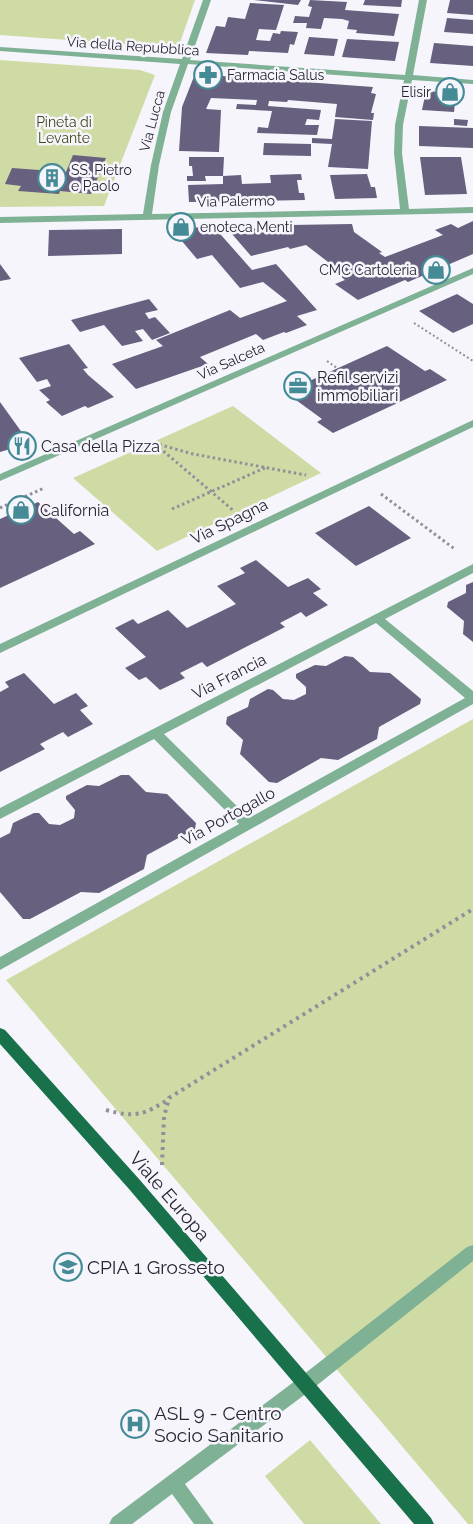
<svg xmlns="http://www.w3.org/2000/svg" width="473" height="1524" viewBox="0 0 473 1524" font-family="Raleway,sans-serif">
<rect width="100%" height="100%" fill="#f6f5fc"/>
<path fill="#cfdba5" d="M0,0H195L178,48L0,35Z
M0,60L140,70L155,75L104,206L0,207Z
M233,406L321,473L157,551L73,478Z
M473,719V1524H468L6,980Z
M310,1440L381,1524H304L265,1476Z"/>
<path fill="#67607f" d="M254,0H301L298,5Z
M310,0L347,2L345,10L399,14L394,36L356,33L357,30L347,29L349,21L342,19L324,18L321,29L306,28L307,23H293L295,16L309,17L312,7L308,6Z
M365,0H402L401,7L363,5Z
M450,0H473V15L447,13Z
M250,3L284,5L276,30L259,29L256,40L270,41L273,33L280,34L281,31L298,32L294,45L290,44L288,53L249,51L248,55L206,53L216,26L225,27L228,17L245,19Z
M447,18L473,20V34L444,32Z
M309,37L338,39L334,56L304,54Z
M347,39L399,42L395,61L342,57Z
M434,43L473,46V66L430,63Z
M195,74L373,87L371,93L376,94L371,113H374L373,120L335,117L337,104L288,100L287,102L269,101L268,106L321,110L319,120L307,119L305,125H319L317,135L257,133L258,127L268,128L272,111L236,109L237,104L256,105L257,100L211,98L206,109L221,110L219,152L179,151L182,107Z
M426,91L456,93L454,112L422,110Z
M335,119L372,121L368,169L328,167L332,144L312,143V138L332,139Z
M454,119L468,120L467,126L454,125Z
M419,126L473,128V148L419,146Z
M264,143L311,144V156L263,155Z
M73,155L106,158L91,194L60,191L59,194L18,191L21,186L5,184L12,168L66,172Z
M189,157H224L223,176L241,175L242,184L271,183L270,175L301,174L302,180H297L299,193H304L305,200L189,202L188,185L223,184V176H205L206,181H187V176H193L192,166H189Z
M420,157H461L467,194L425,195Z
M367,174L371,187H375L377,198L335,199L330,175Z
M473,221V254L408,282L405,280L358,300L335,284L345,280L338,274L341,272L306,245L290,249L288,247L251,256L232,234L268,225L271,229L290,225L352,224L354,232L382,252L379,253L385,257L443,235L435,230L451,224L458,228Z
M214,227L252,270L276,264L317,310L297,316L307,325L286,333L284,332L263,340L256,334L200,357L208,364L136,389L112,364L163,346L156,340L230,310L240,318L287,301L263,282L240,288L212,255L197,259L171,228Z
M122,229V254L48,256L49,230Z
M0,264L11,279L0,281Z
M457,294L473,304V324L453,333L419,311Z
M149,299L158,310L145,313L149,319L155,317L170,333L152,340L143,329L135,331L143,341L122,346L104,325L80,332L71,320Z
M69,344L88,368L83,369L88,375L114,397L88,408L85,406L62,416L46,402L50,400L39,390L51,386L47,379L37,382L19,358Z
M387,346L425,371L430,369L447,380L333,433L317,422L322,419L285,392Z
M0,402L23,434L30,443L0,452Z
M38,502L74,534L80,531L95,544L0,588V519Z
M369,506L411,538L356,566L315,533Z
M256,560L288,587L308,578L321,589L313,593L328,605L306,617L301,612L280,623L285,627L207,667L202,662L180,673L185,678L160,690L146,677L139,680L125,668L146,657L115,628L133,619L138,624L168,610L187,628L236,604L217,586L245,573L240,568Z
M473,582V642L463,634L464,621L447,607L448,602L466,593V585Z
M345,656L353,657L370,672L390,673L421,699L420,704L379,727L377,739L338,760L321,758L277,783L269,782L240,754L243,740L226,724L227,717L248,707L250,699L268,689L273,690L283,699L294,700L306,694V687L296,678V674L315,665L326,666Z
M24,673L54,704L76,693L88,706L80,710L93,724L68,737L63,732L40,744L45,749L0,772V692L9,687L5,682Z
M121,775H129L146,792L167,794L196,823L195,829L147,855L144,869L99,893L81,892L30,919H23L0,892V838L10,833L13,823L34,813H39L49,824L60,825L74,818L75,810L66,799V796L87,785L99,786Z"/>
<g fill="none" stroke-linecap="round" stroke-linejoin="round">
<path stroke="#918f9a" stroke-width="2" stroke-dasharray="2 2.5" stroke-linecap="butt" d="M414,323L473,361
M327,361L337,368"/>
<path stroke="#918f9a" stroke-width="3" stroke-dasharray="2.5 3" stroke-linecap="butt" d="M154,443L193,454L306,475
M155,444L234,511
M381,494L456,550
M0,508L44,488
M172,509L267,467"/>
<path stroke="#918f9a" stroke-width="4" stroke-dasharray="3 4.5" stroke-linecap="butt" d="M106,1110C135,1118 144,1115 169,1099
M162,1165L164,1117L169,1098L473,909"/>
<path fill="#7fb195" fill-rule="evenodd" d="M203,0H211L190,60L405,75L419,0H427L413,75L473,80V84L412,80L403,125L402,153L409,209L473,207V213L0,223V217L143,214L151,165L163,112L180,64L0,51V47L182,59ZM188,64L404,80L395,125L394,153L400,209L152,214L159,165L171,112Z
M473,268V274L0,481V474Z
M473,420V427L0,653V644Z
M473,564V573L385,619L473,691V704L0,970V957L239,824L154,739L0,819V808ZM376,623L465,698L249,818L164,734Z
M473,1245V1261L311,1390L185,1484L214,1524H194L172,1494L132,1524H109L112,1518L299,1378L467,1247Z"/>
<path fill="#19714c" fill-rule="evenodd" d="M0,1028L5,1030L139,1179L431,1518L434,1524H414L129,1189L0,1044Z"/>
</g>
<defs>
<symbol id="pharmacy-ring" viewBox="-11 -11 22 22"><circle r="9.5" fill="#f6f5fc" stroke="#458b96" stroke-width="1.5"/><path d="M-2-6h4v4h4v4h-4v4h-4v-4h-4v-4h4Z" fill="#458b96"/></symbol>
<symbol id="shop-ring" viewBox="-11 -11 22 22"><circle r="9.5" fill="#f6f5fc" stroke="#458b96" stroke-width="1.5"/><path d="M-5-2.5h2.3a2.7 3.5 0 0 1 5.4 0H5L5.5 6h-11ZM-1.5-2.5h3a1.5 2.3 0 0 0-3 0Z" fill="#458b96"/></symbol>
<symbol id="building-ring" viewBox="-11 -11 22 22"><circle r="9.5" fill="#f6f5fc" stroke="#458b96" stroke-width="1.5"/><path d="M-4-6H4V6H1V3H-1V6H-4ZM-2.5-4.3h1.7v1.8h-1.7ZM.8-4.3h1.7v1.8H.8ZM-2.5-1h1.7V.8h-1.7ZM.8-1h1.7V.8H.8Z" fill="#458b96"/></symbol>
<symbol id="office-ring" viewBox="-11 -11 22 22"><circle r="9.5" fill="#f6f5fc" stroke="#458b96" stroke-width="1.5"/><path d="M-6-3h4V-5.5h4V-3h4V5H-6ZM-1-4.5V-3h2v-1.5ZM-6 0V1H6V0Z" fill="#458b96"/></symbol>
<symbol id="restaurant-ring" viewBox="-11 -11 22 22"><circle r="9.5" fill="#f6f5fc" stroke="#458b96" stroke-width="1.5"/><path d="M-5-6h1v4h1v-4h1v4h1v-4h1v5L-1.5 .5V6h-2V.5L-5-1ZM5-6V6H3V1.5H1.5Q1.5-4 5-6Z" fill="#458b96"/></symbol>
<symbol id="school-ring" viewBox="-11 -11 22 22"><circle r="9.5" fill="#f6f5fc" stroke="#458b96" stroke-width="1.5"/><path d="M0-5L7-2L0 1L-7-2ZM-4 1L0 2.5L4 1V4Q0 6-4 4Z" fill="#458b96"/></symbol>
<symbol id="hospital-ring" viewBox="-11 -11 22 22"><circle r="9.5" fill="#f6f5fc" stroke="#458b96" stroke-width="1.5"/><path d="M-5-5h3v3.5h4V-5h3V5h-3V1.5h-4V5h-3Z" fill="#458b96"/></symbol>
</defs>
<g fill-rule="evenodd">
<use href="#pharmacy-ring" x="192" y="59" width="32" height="32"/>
<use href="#shop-ring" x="434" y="76" width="32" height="32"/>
<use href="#building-ring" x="36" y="162" width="32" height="32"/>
<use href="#shop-ring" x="165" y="211" width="32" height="32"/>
<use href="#shop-ring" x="420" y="254" width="32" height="32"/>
<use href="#office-ring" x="282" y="370" width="32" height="32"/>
<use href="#restaurant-ring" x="6" y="430" width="32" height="32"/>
<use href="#shop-ring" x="5" y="494" width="32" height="32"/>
<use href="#school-ring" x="52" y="1251" width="32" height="32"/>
<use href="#hospital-ring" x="119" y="1408" width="32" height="32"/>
</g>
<g text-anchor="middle" stroke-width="5" stroke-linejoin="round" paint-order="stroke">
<g font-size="14" fill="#292634" stroke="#f6f5fc">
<text transform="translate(133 46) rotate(4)" y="5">Via della Repubblica</text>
<text transform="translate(152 121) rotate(-75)" y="5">Via Lucca</text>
<text transform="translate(236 201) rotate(-1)" y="5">Via Palermo</text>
<text transform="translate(231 361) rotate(-24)" y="5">Via Salceta</text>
</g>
<g font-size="14" fill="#292634" stroke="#f6f5fc" text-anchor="start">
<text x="227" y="80">Farmacia Salus</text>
<text x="431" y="97" text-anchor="end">Elisir</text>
<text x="71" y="175">SS. Pietro<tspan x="71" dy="16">e Paolo</tspan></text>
<text x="200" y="232">enoteca Menti</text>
<text x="417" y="275" text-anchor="end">CMC Cartoleria</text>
</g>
<g font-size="14" fill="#3e4616" stroke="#f6f5fc">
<text x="64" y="127">Pineta di<tspan x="64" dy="16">Levante</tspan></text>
</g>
<g font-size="16" fill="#292634" stroke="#f6f5fc" text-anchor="start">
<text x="317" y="383">Refil servizi<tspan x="317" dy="18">immobiliari</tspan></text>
<text x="41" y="452">Casa della Pizza</text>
<text x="40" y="516">California</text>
</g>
<g font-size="16" fill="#292634" stroke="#f6f5fc">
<text transform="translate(229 521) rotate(-26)" y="6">Via Spagna</text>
<text transform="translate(229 676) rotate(-27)" y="6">Via Francia</text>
<text transform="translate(228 816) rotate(-29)" y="6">Via Portogallo</text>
</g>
<g font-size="19" fill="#292634" stroke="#f6f5fc">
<text transform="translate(170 1196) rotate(49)" y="7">Viale Europa</text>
</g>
<g font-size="19" fill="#292634" stroke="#f6f5fc" text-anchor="start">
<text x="87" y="1274">CPIA 1 Grosseto</text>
<text x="154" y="1420">ASL 9 - Centro<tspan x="154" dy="22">Socio Sanitario</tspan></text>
</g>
</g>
</svg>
